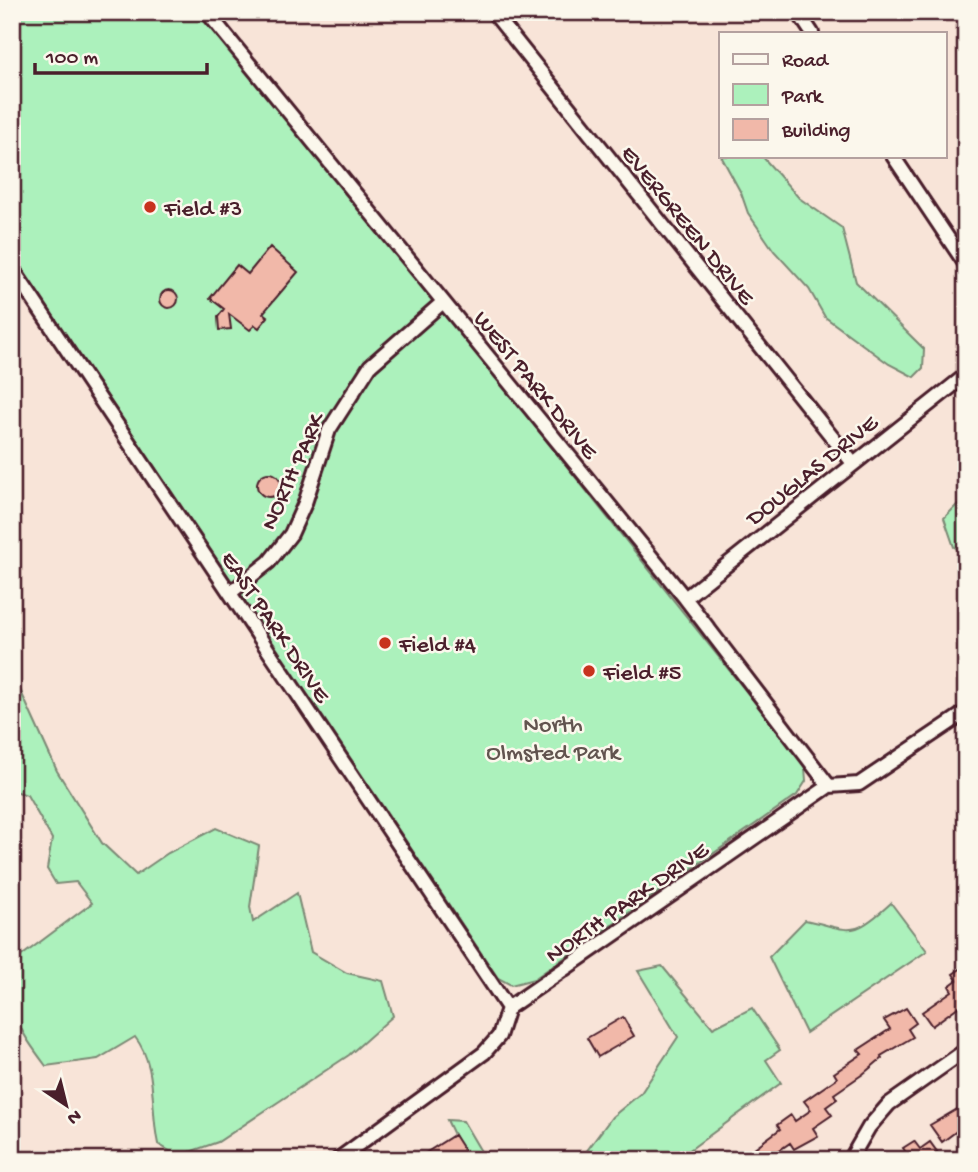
<svg xmlns="http://www.w3.org/2000/svg" width="978" height="1172" viewBox="0 0 978 1172" font-family="'Gochi Hand',sans-serif">
<rect width="100%" height="100%" fill="#f8e4d8"/>
<filter id="ink" filterUnits="userSpaceOnUse"><feTurbulence type="fractalNoise" baseFrequency=".0143" numOctaves="2"/><feDisplacementMap in="SourceGraphic" scale="14" xChannelSelector="R" yChannelSelector="G"/><feConvolveMatrix kernelMatrix="1 2 1 2 8 2 1 2 1" color-interpolation-filters="sRGB"/></filter>
<g filter="url(#ink)">
<path fill="#acf1bc" stroke="#7b8874" stroke-width="2" d="M12,12H199L471,346L796,754L805,768L806,781L797,795L534,979L511,985L498,978L12,254Z
M721,156H762L799,198L842,228L856,282L924,349L923,368L914,377L889,364L825,317L809,289L774,251L748,213L741,193Z
M966,496V552L954,547L944,518Z
M12,672L57,771L102,843L136,875L168,853L216,828L259,846L250,907L253,922L297,893L311,952L347,973L383,981L393,1016L349,1055L218,1142L178,1156L158,1144C150,1109 158,1066 135,1037L98,1059L46,1066C14,1023 12,1017 12,963L92,903L76,882L56,884L47,869L52,839L27,795L12,790Z
M891,903L927,951L806,1033L769,957L805,920C853,930 851,940 891,903Z
M662,966L713,1028L752,1008L780,1050L766,1060L781,1083L676,1160H580L612,1117L641,1093L678,1037L638,971Z
M447,1120L463,1121L486,1160H466Z"/>
<path fill="#f1b8a9" stroke="#4a1f2b" stroke-width="2" d="M270,247L298,272L263,313L268,317L259,328L255,325L250,330L229,314L231,329L219,330L218,317L224,309L210,298L237,265L248,274Z
M160 299a9 9 0 1 1 18 0a9 9 0 1 1-18 0Z
M257 485a12 12 0 1 1 24 0a12 12 0 1 1-24 0Z
M966,965V1001L932,1026L922,1012L952,991L949,986L957,980L953,974Z
M906,1008L916,1023L908,1029L913,1037L881,1056L882,1058L863,1074L834,1094L837,1099L826,1107L832,1115L813,1128L818,1136L794,1149L790,1143L765,1160H738L780,1129L777,1125L791,1115L795,1121L811,1110L804,1101L837,1078L834,1073L862,1054L858,1050L890,1029L884,1020Z
M623,1017L634,1036L598,1057L587,1038Z
M966,1104V1124L942,1142L930,1125Z
M454,1135L470,1160H428L424,1154Z
M914,1141L920,1149L930,1142L943,1160H911L903,1148Z"/>
<g fill="none" stroke-linecap="round" stroke-linejoin="round">
<defs>
<path id="street" d="M207,12L685,598L829,786
M493,12L852,462
M798,12L812,33
M893,156L966,265
M12,268L508,1008
M230,593L269,562L291,534L305,503L329,430L370,366L443,302
M685,598L966,375
M337,1160L484,1053L499,1036L508,1008L829,786L859,784L966,712
M850,1160L869,1127L889,1104L966,1050"/>
</defs>
<use href="#street" stroke="#4a1f2b" stroke-width="18"/>
<use href="#street" stroke="#fbf7ec" stroke-width="12"/>
</g>
</g>
<g fill="#c8321e" stroke="#fbf7ec" stroke-width="2.5">
<circle cx="150" cy="207" r="7"/>
<circle cx="385" cy="643" r="7"/>
<circle cx="589" cy="671" r="7"/>
</g>
<g text-anchor="middle" stroke-width="5" stroke-linejoin="round" paint-order="stroke">
<g font-size="24" fill="#4a1f2b" stroke="#fbf7ec" text-anchor="start">
<text x="164" y="215">Field #3</text>
<text x="399" y="651">Field #4</text>
<text x="603" y="679">Field #5</text>
</g>
<g font-size="24" fill="#4a1f2b" stroke="#fbf7ec">
<text transform="translate(689 224) rotate(51)" y="8">EVERGREEN DRIVE</text>
<text transform="translate(537 384) rotate(51)" y="8">WEST PARK DRIVE</text>
<text transform="translate(811 469) rotate(-39)" y="8">DOUGLAS DRIVE</text>
<text transform="translate(291 471) rotate(-66)" y="8">NORTH PARK</text>
<text transform="translate(277 626) rotate(56)" y="8">EAST PARK DRIVE</text>
<text transform="translate(626 901) rotate(-35)" y="8">NORTH PARK DRIVE</text>
</g>
<g font-size="24" fill="#62544f" stroke="#fbf7ec">
<text x="553" y="731">North<tspan x="553" dy="28">Olmsted Park</tspan></text>
</g>
</g>
<rect width="978" height="1172" fill="none" stroke="#fbf7ec" stroke-width="42"/>
<rect x="21" y="21" width="936" height="1130" fill="none" stroke="#4a1f2b" stroke-width="2.5" filter="url(#ink)"/>
<rect x="719" y="32" width="228" height="126" fill="#fbf7ec" stroke="#b4a19f" stroke-width="2"/>
<rect x="733" y="54" width="35" height="10" fill="#fbf7ec" stroke="#b4a19f" stroke-width="2"/>
<text x="782" y="66" font-size="21" fill="#4a1f2b">Road</text>
<rect x="733" y="84" width="35" height="21" fill="#acf1bc" stroke="#b4a19f" stroke-width="2"/>
<text x="782" y="102" font-size="21" fill="#4a1f2b">Park</text>
<rect x="733" y="119" width="35" height="21" fill="#f1b8a9" stroke="#b4a19f" stroke-width="2"/>
<text x="782" y="136" font-size="21" fill="#4a1f2b">Building</text>
<g transform="translate(66 1105) rotate(145)" stroke="#fbf7ec" stroke-width="5" paint-order="stroke">
<path d="M0-5L12 26L0 18L-12 26Z" fill="#4a1f2b"/>
<text y="-10" font-size="19" font-weight="bold" text-anchor="middle" fill="#4a1f2b">N</text>
</g>
<path d="M35 63v10h172v-10" fill="none" stroke="#4a1f2b" stroke-width="3.5"/>
<text x="46" y="63" font-size="21" fill="#4a1f2b" stroke="#fbf7ec" stroke-width="5" paint-order="stroke">100 m</text>
</svg>
